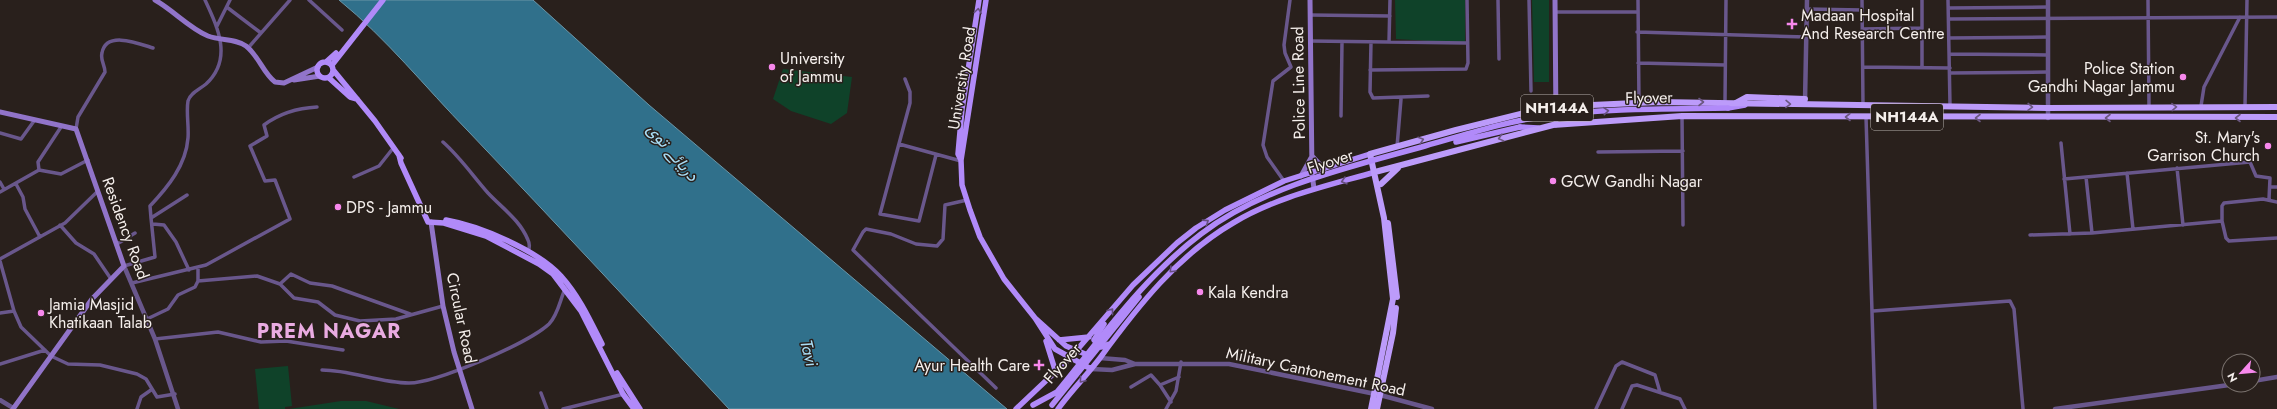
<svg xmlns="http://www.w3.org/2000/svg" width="2277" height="409" viewBox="0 0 2277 409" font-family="Jost,Vazirmatn,sans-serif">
<rect width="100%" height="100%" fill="#29201c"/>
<path fill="#0f4229" d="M1395,0H1465V43L1396,39Z
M1532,0H1549V82H1534Z
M783,69L852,77L847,113L831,124L791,111L773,99Z
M288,366L292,406L285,407V409H259L255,369Z
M341,401H366L399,409H289Z"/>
<path fill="#30708b" stroke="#6b96a8" d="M339,0H533L649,105L1007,409H729C642,316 556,223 468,131C425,87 387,39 339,0Z"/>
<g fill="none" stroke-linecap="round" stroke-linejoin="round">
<path stroke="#69578c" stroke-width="3.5" d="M309,0L342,30
M1498,0L1499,59
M1529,0L1531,91
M1638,0L1639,103
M1862,0L1863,105
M1948,0L1950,105
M2148,0L2149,107
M228,8L261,33
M1949,8L2048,7
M1807,9L1862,10
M1556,12H1638
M1310,15L1390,16
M1949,19L2277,17
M217,26L230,0
M1863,29L1922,28
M1637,32L1806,37
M1949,38L2047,37
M1310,41L1467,43
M1371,42L1370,92L1373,98L1428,96
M1389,42L1390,0
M248,48L290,0
M1949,54L2047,55
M1638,63L1725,65
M1864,67L1950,68
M1922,67V0
M1370,70L1466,69L1468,63L1467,0
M1950,73L2047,72
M905,79L910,92V103L880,214L919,221L936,155
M1725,102L1726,0
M2201,106L2204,87L2240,17
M2245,106L2247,0
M1341,116L1342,42
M1682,116L1683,225
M1866,117L1875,409
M76,129L78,117L105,72C105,65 100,60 102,53C106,30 140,44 153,48
M0,133L21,139L34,121
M443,142C460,157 473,176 488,193C502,208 520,220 528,240C530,244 530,247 528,252
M2061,143L2070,234
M899,144L961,161
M1397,147L1401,99
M1598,152L1683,151
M2177,168L2183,225
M39,170L38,162L61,127
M2127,173L2133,229
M354,177L379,166L394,147
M2086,177L2092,233
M2064,179L2250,162L2256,176L2270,178L2269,199
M1284,181L1267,157L1263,145L1273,81L1291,67L1285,53L1284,45L1290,0
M0,182L4,189
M16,184L23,197L25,209L40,237
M2270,187H2277
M0,192L39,170L61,174L88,160
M187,195L151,218L150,206C168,187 186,165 188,138C189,126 186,112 188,101C190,93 200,89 206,84C233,59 218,28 205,0
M967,200L945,205L943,239L937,246L916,244L891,234L866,229L863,232L853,250L996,388
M2222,221L2226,238L2229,241L2277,238
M153,224L164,225L176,242L189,270
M60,225L76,243L94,254L111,279
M2030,235L2092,233L2222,221V206L2224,203L2263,199L2277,202
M117,244L135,233
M0,259L65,223L98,191
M0,261L14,311L21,327L51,356L68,364L100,365L137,374L146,379L157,397L175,394
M124,266L155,257L151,218
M198,281L257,276L280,284L294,298L318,302L335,315L360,321L396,319L443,306
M132,283L206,265L290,219L275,180L265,181L250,146L267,136L264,125C280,113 298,108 317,107
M280,284L291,274L310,283L332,286L410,314
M1873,311L2010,301L2014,309L2023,409
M0,313L14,311
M147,319L168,309L178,295L195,287L198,281V267
M155,339L218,332L261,342L286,341L343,350
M0,364L45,350
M322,370C351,370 380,383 409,383C436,383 529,343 549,324C558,315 560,300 565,289
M1160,385L1171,402
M1131,387L1151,375L1160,385L1179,377
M541,393L547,409
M137,409L141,397L151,390
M563,409L624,394
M1166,409L1176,391L1181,362
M1596,409L1616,366L1622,362L1655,375L1660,392
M1622,409L1632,386L1637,385L1680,399L1685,409"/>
<path stroke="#69578c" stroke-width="4.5" d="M1805,102L1807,0
M2048,118V0
M124,266L155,339L178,409
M1100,358L1125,360L1135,364H1229L1380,395L1432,409
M1091,369L1112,370L1135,364
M2253,381L2277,377
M0,400L13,408
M2055,409L2229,385"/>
<path stroke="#9174c9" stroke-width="5" d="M155,0C173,10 189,28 208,36C221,41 235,38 246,46C259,56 263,73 275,82L284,83L318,67
M1310,0L1312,173L1314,189
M1555,0L1556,125
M294,80L320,76
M0,112L76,129L124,266L92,299L13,409
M1312,156L1324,169
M1301,176L1311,158
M431,222L443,306L454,352L472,409"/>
<path stroke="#b18af9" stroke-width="5.5" d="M986,0L961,160L962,185L970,210L980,237L1004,279L1035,318L1055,349L1091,369
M317 70a8 8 0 1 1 16 0a8 8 0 1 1-16 0Z
M326,62L336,53
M332,65L383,0
M334,71L375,121L401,158
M329,78L350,97L357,99
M1728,108L1745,105
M1520,127L1538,128
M399,155L401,163L428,222L444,223L486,236L539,264L553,274L581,311L623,394L634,409
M961,160L958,154L962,109L979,0
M446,220C480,226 537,250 561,276C579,296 590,320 602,344
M1035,318L1066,346L1090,356
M1104,324L1094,340L1101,347L1109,344
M1059,340L1089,337
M1046,341L1056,373
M617,373L640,409
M1016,409L1070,358L1133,285L1177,243L1196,228L1225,210L1284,181L1370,154
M1058,409C1071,391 1087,375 1100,358C1138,306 1178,255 1233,223C1276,197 1327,186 1375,172"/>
<path stroke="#bc9bfa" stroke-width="6" d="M1736,103L1747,97L1805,99
M1375,172L1553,125L1682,116L2277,117
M1381,184L1398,168
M1388,223L1397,297
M1371,409L1393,299L1384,218L1370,154L1456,130L1540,109L1592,105L1658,102L2047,108L2277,107
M1377,409L1393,333L1396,308"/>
<path stroke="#b18af9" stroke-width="5.5" d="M1456,142L1520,127
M1033,405L1057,392C1102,337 1144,277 1201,234C1264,186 1350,167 1425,146C1465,135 1506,121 1548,116C1607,108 1668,109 1728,108
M1052,405L1139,297"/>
</g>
<defs><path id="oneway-chevron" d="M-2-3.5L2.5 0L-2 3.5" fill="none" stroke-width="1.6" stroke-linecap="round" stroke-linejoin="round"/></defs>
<g stroke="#66507f">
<use href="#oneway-chevron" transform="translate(978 11) rotate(-82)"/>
<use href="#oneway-chevron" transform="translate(1606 111) rotate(-5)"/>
<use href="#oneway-chevron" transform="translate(1344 181) rotate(164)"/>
<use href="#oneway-chevron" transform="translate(1206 222) rotate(-33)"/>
<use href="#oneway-chevron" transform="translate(1172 270) rotate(135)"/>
<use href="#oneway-chevron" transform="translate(1111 311) rotate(-52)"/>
<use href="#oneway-chevron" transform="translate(1082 380) rotate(130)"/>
</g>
<g stroke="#6b5780">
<use href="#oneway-chevron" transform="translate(1701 102)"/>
<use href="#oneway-chevron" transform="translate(1788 104) rotate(1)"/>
<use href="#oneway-chevron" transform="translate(2030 107) rotate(2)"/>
<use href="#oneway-chevron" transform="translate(2174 107) rotate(-1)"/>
<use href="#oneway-chevron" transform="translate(1848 117) rotate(-180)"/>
<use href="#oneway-chevron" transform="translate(1978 118) rotate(-180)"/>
<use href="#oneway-chevron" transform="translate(2108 118) rotate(180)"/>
<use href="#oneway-chevron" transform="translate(2238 118) rotate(180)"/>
<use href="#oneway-chevron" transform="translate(1501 138) rotate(165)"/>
<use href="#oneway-chevron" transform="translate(1421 140) rotate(-17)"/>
</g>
<g fill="#f788ec" stroke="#29201c" stroke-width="1.5">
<path d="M1790 18h4v4h4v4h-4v4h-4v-4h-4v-4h4z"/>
<circle cx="772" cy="67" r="4"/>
<circle cx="2183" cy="77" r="4"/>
<circle cx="2268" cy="146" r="4"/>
<circle cx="1553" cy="181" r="4"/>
<circle cx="338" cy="207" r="4"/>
<circle cx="1200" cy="292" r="4"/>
<circle cx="41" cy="313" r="4"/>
<path d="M1037 359h4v4h4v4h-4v4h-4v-4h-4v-4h4z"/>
</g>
<g text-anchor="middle" stroke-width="3" stroke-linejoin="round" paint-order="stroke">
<g fill="#29201c" stroke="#b8b1ae" stroke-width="1">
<rect x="1521" y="95" width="72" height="26" rx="3"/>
<rect x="1871" y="104" width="72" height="26" rx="3"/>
</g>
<g font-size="15" font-weight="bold" fill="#f5efec">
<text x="1557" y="113">NH144A</text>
<text x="1907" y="122">NH144A</text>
</g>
<g font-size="16" fill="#f5efec" stroke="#29201c" text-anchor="start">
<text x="1801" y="21">Madaan Hospital<tspan x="1801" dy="18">And Research Centre</tspan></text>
<text x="780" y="64">University<tspan x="780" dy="18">of Jammu</tspan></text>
<text x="2175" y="74" text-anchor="end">Police Station<tspan x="2175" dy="18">Gandhi Nagar Jammu</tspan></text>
<text x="2260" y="143" text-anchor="end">St. Mary's<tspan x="2260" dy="18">Garrison Church</tspan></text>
<text x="1561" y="187">GCW Gandhi Nagar</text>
<text x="346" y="213">DPS - Jammu</text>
<text x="1208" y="298">Kala Kendra</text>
<text x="49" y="310">Jamia Masjid<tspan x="49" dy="18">Khatikaan Talab</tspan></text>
<text x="1030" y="371" text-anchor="end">Ayur Health Care</text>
</g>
<g font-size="16" fill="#f5efec" stroke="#29201c">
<text transform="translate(961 78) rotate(-81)" y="6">University Road</text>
<text transform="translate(1298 83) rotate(-91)" y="6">Police Line Road</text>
<text transform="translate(1649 97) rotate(-1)" y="6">Flyover</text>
<text transform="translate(1330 161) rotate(-18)" y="6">Flyover</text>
<text transform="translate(126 228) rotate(70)" y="6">Residency Road</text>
<text transform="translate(462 318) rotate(78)" y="6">Circular Road</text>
<text transform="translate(1062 363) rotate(-49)" y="6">Flyover</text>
<text transform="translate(1316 371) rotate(12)" y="6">Military Cantonement Road</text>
</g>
<g font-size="17" font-style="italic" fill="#a9def6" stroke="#29201c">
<text transform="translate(673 152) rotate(50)" y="6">دریائے توی</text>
<text transform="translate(809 353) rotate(76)" y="6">Tavi</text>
</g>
<g font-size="20" font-weight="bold" letter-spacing="1" fill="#e9abe1" stroke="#29201c">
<text x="329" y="338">PREM NAGAR</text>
</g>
</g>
<g transform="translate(2241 373) rotate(243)"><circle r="19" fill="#29201c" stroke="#7b736f"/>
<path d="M0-3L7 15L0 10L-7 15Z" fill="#f788ec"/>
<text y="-6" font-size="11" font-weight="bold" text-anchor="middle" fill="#f5efec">N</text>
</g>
</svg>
